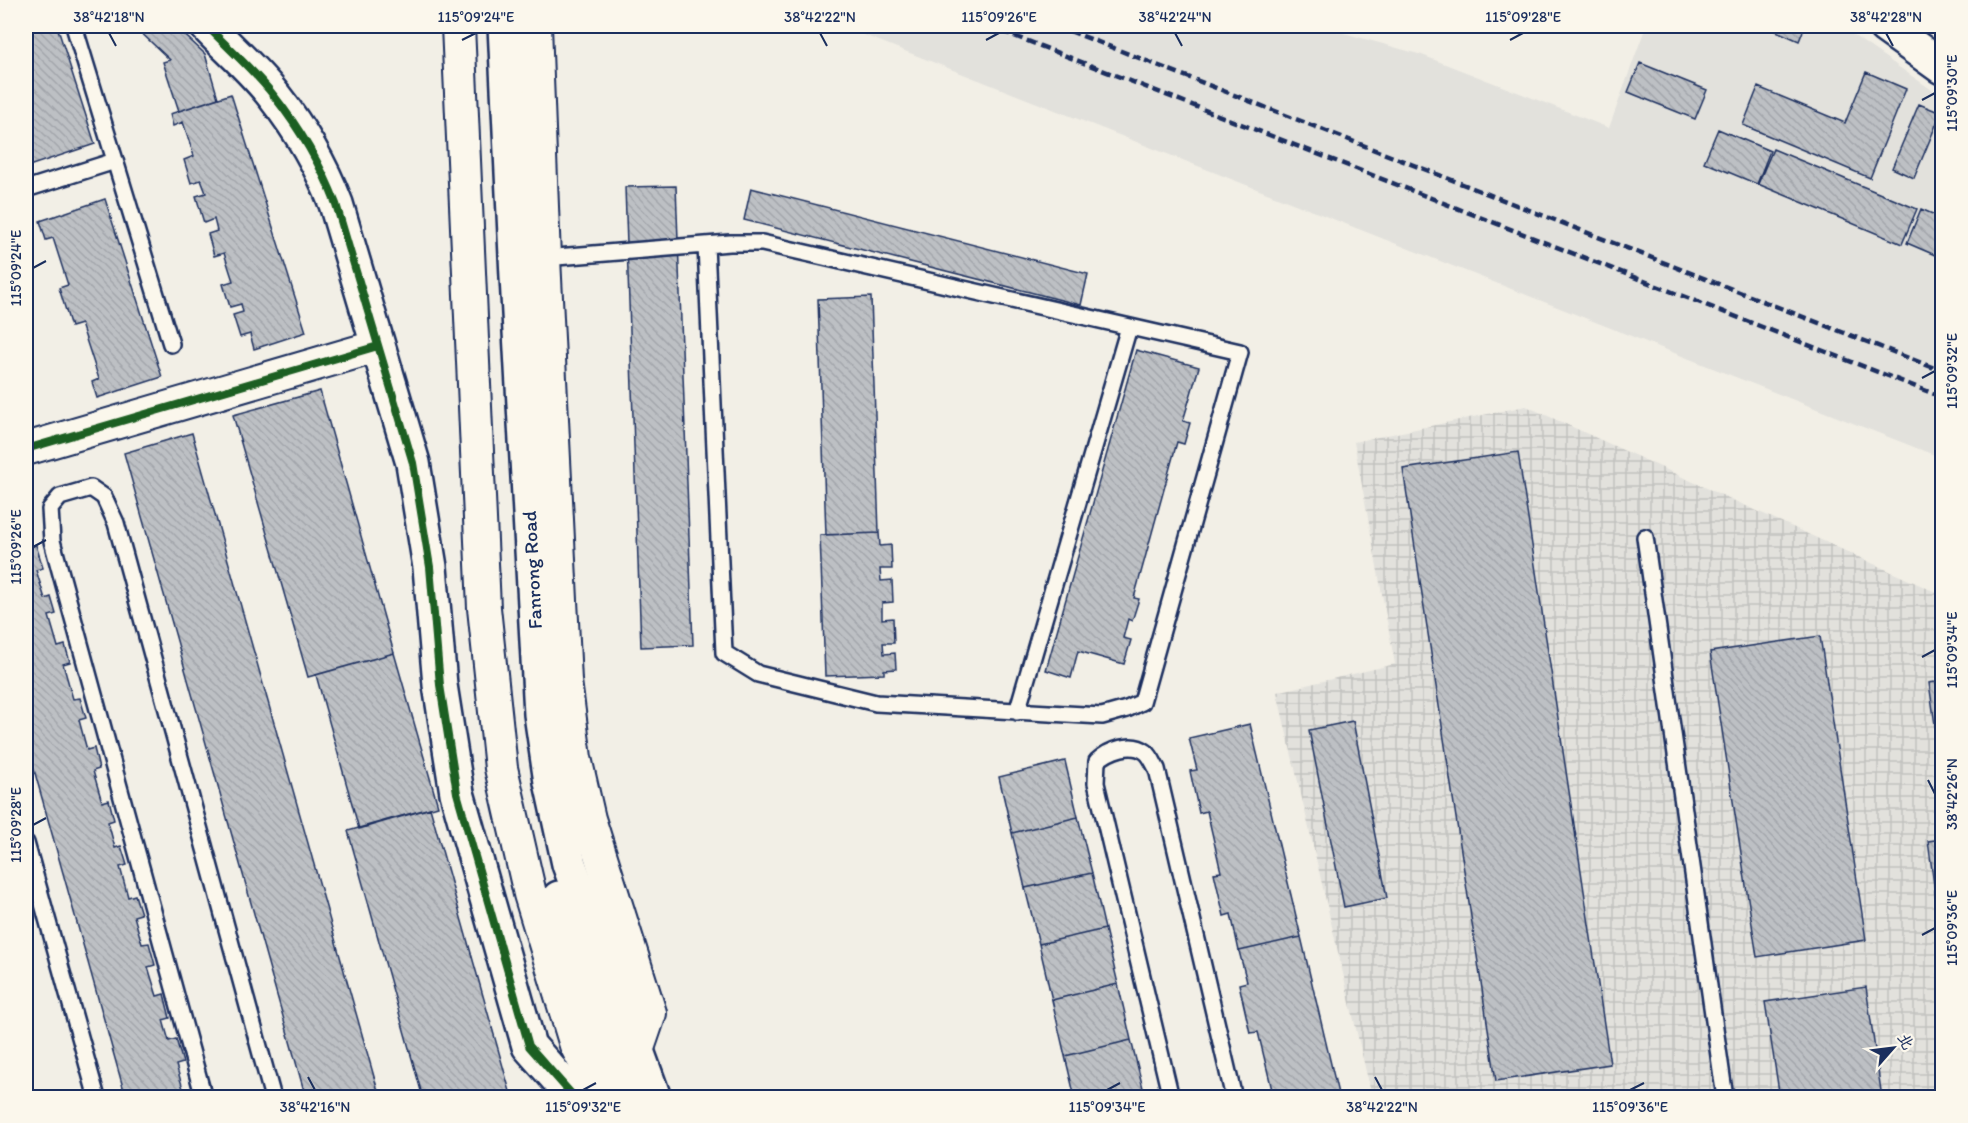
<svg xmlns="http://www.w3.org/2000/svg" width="1968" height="1123" viewBox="0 0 1968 1123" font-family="Itim,'LXGW WenKai TC',sans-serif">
<defs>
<pattern id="industrial-grid" width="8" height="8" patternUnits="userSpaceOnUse" patternTransform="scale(1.5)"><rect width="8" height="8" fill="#e2e1dc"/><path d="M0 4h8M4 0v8" fill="none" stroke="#c1c1bf"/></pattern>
<pattern id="building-back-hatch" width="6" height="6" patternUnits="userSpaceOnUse" patternTransform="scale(1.5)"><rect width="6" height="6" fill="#bdc0c4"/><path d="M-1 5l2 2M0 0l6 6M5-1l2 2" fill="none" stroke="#a2a5ab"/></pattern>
</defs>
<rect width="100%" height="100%" fill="#f2efe6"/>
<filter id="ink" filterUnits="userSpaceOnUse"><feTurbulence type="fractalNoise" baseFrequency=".0167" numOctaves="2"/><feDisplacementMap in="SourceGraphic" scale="12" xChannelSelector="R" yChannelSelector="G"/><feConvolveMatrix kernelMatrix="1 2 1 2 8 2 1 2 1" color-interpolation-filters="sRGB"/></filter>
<g filter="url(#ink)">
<path fill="#e2e1dc" d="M841,26H1319L1422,55L1609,128L1646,26H1840L1942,97V458Z"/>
<path fill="url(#industrial-grid)" d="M1526,406L1942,595V1097H1372L1277,692L1395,664L1354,442Z"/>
<path fill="url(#building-back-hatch)" stroke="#1b2f5e" stroke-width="1.5" d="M26,26H57L95,144L26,167V146L30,145L26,134Z
M134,26H175L205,54L218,98L179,111L163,62L170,60Z
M1765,26H1805L1799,41Z
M1640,63L1707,90L1695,119L1628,92Z
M1866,72L1906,89L1870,178L1743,125L1758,87L1845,123Z
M231,94L306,332L254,349L250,334L240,337L233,315L243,312L241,304L230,307L223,284L233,281L224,253L214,256L208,234L217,231L214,219L204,223L196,196L206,193L201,180L191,183L184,160L194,156L183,122L173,126L170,114Z
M1919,104L1941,113L1914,178L1892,168Z
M1718,129L1770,151L1757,184L1704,162Z
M1773,149L1917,209L1902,244L1758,184Z
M676,186L693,645L641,647L625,187Z
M751,188L1088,274L1081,305L744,220Z
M105,199L162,377L97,398L92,382L99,379L81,324L71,327L59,288L68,285L53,238L46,240L40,221Z
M1921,209L1942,218V258L1907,243Z
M871,297L879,533L826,535L818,299Z
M1136,350L1199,367L1183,421L1190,423L1184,444L1177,442L1134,598L1139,599L1132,621L1128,619L1123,638L1131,640L1124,664L1078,651L1071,678L1046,670Z
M320,391L394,653L308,677L233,415Z
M192,433L380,1098H306L124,453Z
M1518,452L1610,1064L1496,1081L1403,469Z
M26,532L30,547L36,545L43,568L36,570L45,599L51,597L56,614L49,616L58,647L65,645L70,662L63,664L73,699L80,698L86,718L79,720L87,750L94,748L99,769L93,771L102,802L109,800L114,820L108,822L115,848L121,846L127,865L120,867L128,897L135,895L141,914L134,916L142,944L149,943L155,965L148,967L157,996L164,994L170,1018L163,1020L169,1041L176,1039L183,1063L176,1065L184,1092L190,1090L193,1098H126L26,741Z
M879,533L880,546L891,545L892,569H880L881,581L892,580L893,602L882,603V619L893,618L894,643H883L884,654L895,653L896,669L884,670V674L825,676L820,535Z
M1820,636L1866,940L1757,957L1710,652Z
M394,653L438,806L359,829L316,675Z
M1942,681V773L1929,683Z
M1353,721L1387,898L1344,907L1309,730Z
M1250,724L1301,937L1239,951L1231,914L1224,916L1214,873L1221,872L1207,811L1199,813L1190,771L1197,770L1189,738Z
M1065,761L1078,817L1012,833L999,777Z
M430,808L511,1095L503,1098H423L348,831Z
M1078,817L1092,873L1025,888L1012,833Z
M1942,839V913L1938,914L1928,841Z
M1092,873L1105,929L1039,944L1025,888Z
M1942,913V940L1938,914Z
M1105,929L1118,984L1052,1000L1039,944Z
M1301,937L1339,1098H1274L1258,1032L1250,1033L1239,984L1247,982L1239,951Z
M1118,984L1131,1040L1065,1056L1052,1000Z
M1866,987L1882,1098H1780L1765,1002Z
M1131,1040L1145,1096L1137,1098H1075L1065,1056Z"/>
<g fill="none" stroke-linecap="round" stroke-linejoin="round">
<defs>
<path id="lane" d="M74,26L171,344
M26,189L115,161
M544,258L730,243H762L1240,352L1142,702L1127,709L1102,716L876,703L758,674L724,653L706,245
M1645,537L1725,1098
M1017,712L1129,327
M26,843L97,1098
M204,1098L52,541L50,509L60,497L91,488L104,497L116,523L273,1098
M1171,1098L1096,783L1097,761C1109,750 1132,741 1146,752C1151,756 1154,764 1157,769L1234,1098"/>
<path id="street" d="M458,26L484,608L501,768L530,894L576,1045L603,1098
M535,26L544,258L565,681L575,758L589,819L650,1013L637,1051
M26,449L378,346"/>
<path id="secondary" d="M207,26C229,49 255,71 274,96C300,129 321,165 336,204L413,463L430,567L440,685L457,793L529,1046L575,1098
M505,26L517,277L541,714L551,782L569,864L654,1098
M1885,26L1942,67
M559,898L620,1098"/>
</defs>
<use href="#lane" stroke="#1b2f5e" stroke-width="20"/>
<use href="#street" stroke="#1b2f5e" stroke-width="36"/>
<use href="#secondary" stroke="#1b2f5e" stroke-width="38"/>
<use href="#lane" stroke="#fbf7ec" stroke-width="15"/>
<use href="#street" stroke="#fbf7ec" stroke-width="32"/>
<use href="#secondary" stroke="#fbf7ec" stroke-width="33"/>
<path stroke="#1b2f5e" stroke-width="4.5" stroke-dasharray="9 4.5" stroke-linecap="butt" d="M989,26L1942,397
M1057,26L1942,371"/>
<defs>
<path id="cycleway" d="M207,26C229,49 255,71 274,96C300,129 321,165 336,204L413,463L430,567L440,685L457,793L529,1046L575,1098
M26,449L378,346"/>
</defs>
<use href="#cycleway" stroke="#fbf7ec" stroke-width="11"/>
<use href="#cycleway" stroke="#1b5e20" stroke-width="8"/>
</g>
</g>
<path fill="none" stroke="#1b2f5e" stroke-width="2" d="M109,33L116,46M820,33L827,46M1175,33L1182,46M1886,33L1893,46M462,40L476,33M986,40L999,33M1510,40L1523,33M1922,100L1935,93M33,268L46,261M1922,378L1935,371M33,547L46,540M1922,657L1935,650M1928,780L1935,794M33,825L46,818M1922,935L1935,928M308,1077L315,1090M1375,1077L1382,1090M583,1090L596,1083M1107,1090L1120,1083M1630,1090L1644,1083"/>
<g text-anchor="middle" stroke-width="6" stroke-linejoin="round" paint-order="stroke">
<g font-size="20" fill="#1b2f5e" stroke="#fbf7ec">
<text transform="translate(532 570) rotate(-93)" y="7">Fanrong Road</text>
</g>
</g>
<rect width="1968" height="1123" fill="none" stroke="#fbf7ec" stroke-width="66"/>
<g transform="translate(1893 1048) rotate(62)" stroke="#fbf7ec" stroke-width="4.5" paint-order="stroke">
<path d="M0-4.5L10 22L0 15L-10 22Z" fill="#1b2f5e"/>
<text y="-9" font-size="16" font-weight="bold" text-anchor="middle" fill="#1b2f5e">北</text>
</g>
<rect x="33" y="33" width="1902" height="1057" fill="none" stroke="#1b2f5e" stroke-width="2"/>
<g font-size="15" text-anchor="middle" fill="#1b2f5e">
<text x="109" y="22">38°42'18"N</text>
<text x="476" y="22">115°09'24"E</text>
<text x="820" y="22">38°42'22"N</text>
<text x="999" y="22">115°09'26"E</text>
<text x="1175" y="22">38°42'24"N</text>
<text x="1523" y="22">115°09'28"E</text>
<text x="1886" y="22">38°42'28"N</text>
<text transform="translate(1952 93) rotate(-90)" y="5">115°09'30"E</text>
<text transform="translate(16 268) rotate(-90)" y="5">115°09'24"E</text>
<text transform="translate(1952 371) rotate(-90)" y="5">115°09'32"E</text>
<text transform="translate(16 547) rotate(-90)" y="5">115°09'26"E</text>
<text transform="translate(1952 650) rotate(-90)" y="5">115°09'34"E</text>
<text transform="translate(1952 794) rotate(-90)" y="5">38°42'26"N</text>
<text transform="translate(16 825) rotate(-90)" y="5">115°09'28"E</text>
<text transform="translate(1952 928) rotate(-90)" y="5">115°09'36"E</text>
<text x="315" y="1112">38°42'16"N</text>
<text x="583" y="1112">115°09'32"E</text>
<text x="1107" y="1112">115°09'34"E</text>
<text x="1382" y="1112">38°42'22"N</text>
<text x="1630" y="1112">115°09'36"E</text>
</g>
</svg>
